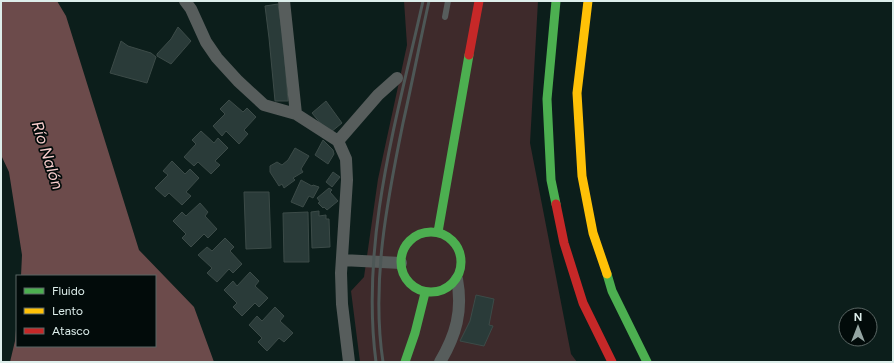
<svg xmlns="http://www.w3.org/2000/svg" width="894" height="363" viewBox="0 0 894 363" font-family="Figtree,sans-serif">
<rect width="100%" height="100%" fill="#0c1e1b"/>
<path fill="#3e2a2b" d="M404,1H538L530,143L571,354L577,362H360L351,291L364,277L378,179L407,45Z"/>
<path fill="#6c4b4b" d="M1,1H57L66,16L139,250L194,307L214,362H10L15,341L17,318V346H155V276H21L22,255L9,172L1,155Z"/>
<path fill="#2a3b39" stroke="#3c4b48" d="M278,4L283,37L288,101H275L269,38L265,6Z
M178,27L191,41L171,64L157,56V54L171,39Z
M121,41L128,46L151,53L156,57L147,83L110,73Z
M229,100L243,112L247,108L256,117L244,130L248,134L239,144L226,131L222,136L213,126L225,114L220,109Z
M326,101L342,123L331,132L326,130L312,113Z
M201,131L214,143L218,138L228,148L215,161L220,165L211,174L198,162L194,166L184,157L196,144L192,140Z
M323,140L333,150L334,154L328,164L315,155Z
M295,148L309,156L301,169L303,172L293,178L295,180L284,188L282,184L279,186L270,172V166L277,162L282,165L288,160Z
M172,161L185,174L190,169L199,178L186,192L191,196L182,205L169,193L165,197L155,188L168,175L163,171Z
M333,172L340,177L332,187L326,182Z
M301,180L312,186L313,185L319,187L313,198L309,196L303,207L291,202Z
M329,188L332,190L330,192L338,201L327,210L324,207L323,208L318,203L320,202L317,198Z
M244,192H269L271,248L246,249Z
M200,203L208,212L205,216L217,229L208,238L204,234L191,247L182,238L186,234L173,221L182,212L186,216Z
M319,211V216L326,215V219H329L330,247L312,248L311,212Z
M308,212L309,262H284L283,213Z
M225,238L234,247L230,251L242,264L233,273L229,269L217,282L207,273L212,268L198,255L207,247L212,251Z
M250,272L259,281L255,286L268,298L259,307L255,303L242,316L233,307L237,303L224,290L233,281L237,286Z
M476,295L494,299L489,325L493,326L484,346L460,341L470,321Z
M275,307L284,316L280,321L293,333L284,342L279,338L267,351L258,342L262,338L249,325L257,316L262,321Z"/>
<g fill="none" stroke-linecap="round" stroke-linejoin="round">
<path stroke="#575d5c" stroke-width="6" d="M445,17L448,1"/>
<path stroke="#575d5c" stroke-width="12" d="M185,1L191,9L206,42L217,58L238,81L264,105L296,114L338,141L346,159L347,180L341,273L342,304L349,362
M284,1L296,114
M338,141L378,95L397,78
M342,260L401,263
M440,362C456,335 463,311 457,279"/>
<path stroke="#4caf50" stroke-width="9" d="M556,204L551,180L547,99L556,1
M401 262a30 30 0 1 1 60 0a30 30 0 1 1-60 0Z
M438,232L469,55
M607,274L612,291L647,362
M405,362L415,333L425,293"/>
<path stroke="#ffc107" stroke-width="9" d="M588,1L577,93L582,176L593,233L607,274"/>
<path stroke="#c62828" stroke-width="9" d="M469,55L479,1
M556,204L564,243L583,303L612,362"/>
<path stroke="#4d5756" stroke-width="3" d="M376,362C360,241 397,118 423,1
M383,362C371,283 387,201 403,123C412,83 420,42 429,1"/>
</g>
<g text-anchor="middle" stroke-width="3.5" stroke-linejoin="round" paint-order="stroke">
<g font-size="16" font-style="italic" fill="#f8cdcd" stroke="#020b0a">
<text transform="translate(48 155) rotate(72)" y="6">Río Nalón</text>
</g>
</g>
<rect width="894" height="363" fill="none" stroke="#ddeeeb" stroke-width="4"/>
<rect x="16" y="275" width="140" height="72" fill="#020b0a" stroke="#5a6664"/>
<rect x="24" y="288" width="20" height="6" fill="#4caf50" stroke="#5a6664"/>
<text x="52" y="295" font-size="12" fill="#ddeeeb">Fluido</text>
<rect x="24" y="308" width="20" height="6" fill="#ffc107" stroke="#5a6664"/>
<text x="52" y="315" font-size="12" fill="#ddeeeb">Lento</text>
<rect x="24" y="328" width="20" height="6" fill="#c62828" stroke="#5a6664"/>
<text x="52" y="335" font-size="12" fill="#ddeeeb">Atasco</text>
<g transform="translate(858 327)"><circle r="19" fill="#020b0a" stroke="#5a6664"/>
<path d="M0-3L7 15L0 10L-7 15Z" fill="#94a5a2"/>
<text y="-6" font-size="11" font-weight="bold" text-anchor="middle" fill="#ddeeeb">N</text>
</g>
</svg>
